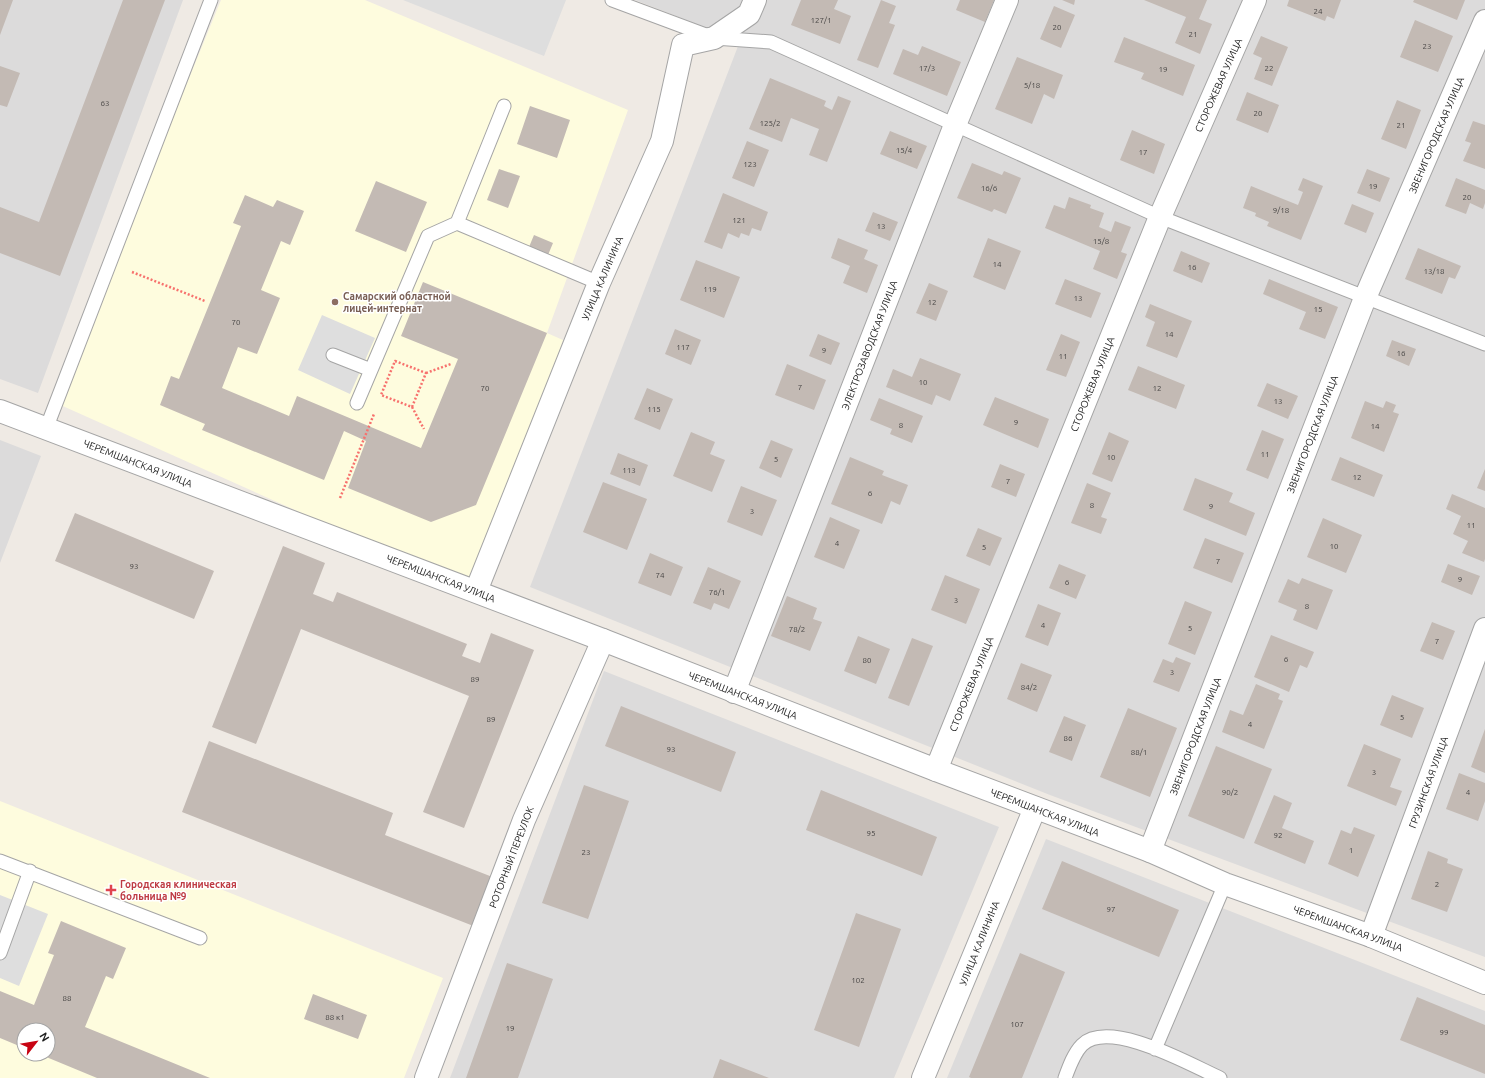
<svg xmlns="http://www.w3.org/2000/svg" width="1485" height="1078" viewBox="0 0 1485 1078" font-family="Ubuntu,sans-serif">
<rect width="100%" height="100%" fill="#efeae4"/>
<path fill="#dcdbdb" d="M0,0H183L38,393L0,379Z
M635,0H1485V957L1050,795L530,587L740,41Z
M0,440L41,456L0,563Z
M604,671L999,827L894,1078H450Z
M1046,839L1485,1011V1078H947Z"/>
<path fill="#fefcde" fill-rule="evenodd" d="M221,0H365L628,110L547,333L563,340L476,591L56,403Z
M0,801L443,978L404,1078H0ZM24,1030H48V1054H24Z"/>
<path fill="#dedede" d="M403,0H566L544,56Z
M322,315L375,338L350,394L298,370Z
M0,895L48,914L19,986L0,978Z"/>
<path fill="#c3bab4" d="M0,0H13L0,35Z
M123,0H165L60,276L0,253V207L39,222Z
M801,0H838L834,9L851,16L840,44L791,25Z
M881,0L896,6L889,23L895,25L878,68L857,60Z
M960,0H994L985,22L956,10Z
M1062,0H1075L1074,5Z
M1144,0H1207L1199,19L1212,24L1200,54L1175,43L1186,17Z
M1289,0H1341L1334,19L1327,16L1325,21L1287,6Z
M1414,0H1465L1457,20L1413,2Z
M1054,6L1075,15L1061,48L1040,39Z
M1415,20L1453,36L1438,72L1400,57Z
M1261,36L1288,47L1272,86L1254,79L1262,58L1253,54Z
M1124,37L1195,65L1183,96L1141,79L1144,73L1114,62Z
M922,46L961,62L947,96L893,74L903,49L918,55Z
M1017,57L1063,75L1054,99L1044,94L1032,124L995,109Z
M0,66L20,73L7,107L0,105Z
M770,78L826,101L824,106L832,110L838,96L851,101L827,162L809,155L819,129L791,118L782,142L749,129Z
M1247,92L1279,105L1268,133L1236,120Z
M1397,100L1421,110L1406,149L1381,139Z
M530,106L570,120L557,158L517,144Z
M1473,121L1485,125V169L1463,161L1471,143L1465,141Z
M1132,130L1165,144L1154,174L1120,160Z
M890,131L927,146L917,169L880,154Z
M747,141L769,150L754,187L732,178Z
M972,163L1002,175L1004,171L1021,178L1006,214L994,209L992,212L957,198Z
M499,169L520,176L508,208L487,200Z
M1367,169L1390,178L1380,202L1357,193Z
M1303,178L1323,186L1301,240L1267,226L1269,222L1255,216L1256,213L1243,208L1251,186L1298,205L1303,192L1298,190Z
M1456,178L1485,190V203L1483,209L1470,203L1466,214L1445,206Z
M376,181L427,202L406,252L355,231Z
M723,193L768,212L761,231L752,228L749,236L741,233L739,238L728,233L722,249L704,242Z
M245,195L273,207L277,200L304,211L290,245L281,241L261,290L280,298L257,354L238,347L222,388L289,416L297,396L421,448L458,359L401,336L423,282L547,333L476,505L431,522L348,488L366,441L344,431L324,480L202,430L205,424L160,405L171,376L179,379L241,226L233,223Z
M1069,197L1091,205L1090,208L1104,213L1099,227L1111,232L1115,221L1131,227L1121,252L1127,254L1117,279L1093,269L1100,251L1045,228L1054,205L1065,209Z
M1352,204L1374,213L1366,233L1344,224Z
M873,212L898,222L890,241L865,231Z
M534,235L553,243L548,255L529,247Z
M838,238L868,250L864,259L878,265L867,293L843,283L850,266L831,258Z
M988,238L1021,251L1005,290L973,277Z
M1418,248L1461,266L1455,279L1449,277L1442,294L1405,279Z
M1181,251L1210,263L1202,283L1173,271Z
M696,260L740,277L724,318L680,300Z
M1065,279L1101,293L1091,318L1055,304Z
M1269,279L1338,307L1325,339L1299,329L1306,312L1263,294Z
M929,283L948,291L936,321L916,313Z
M1150,304L1192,321L1177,358L1146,346L1155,322L1145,317Z
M675,329L701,340L691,365L665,354Z
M818,334L840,343L831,365L809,356Z
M1061,334L1080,342L1066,377L1046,370Z
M1392,340L1416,349L1409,366L1386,356Z
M920,358L961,374L950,401L936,395L932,405L886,387L893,369L912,377Z
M787,364L826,380L814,410L775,395Z
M1138,366L1185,385L1176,409L1128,390Z
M1267,383L1298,396L1288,419L1257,406Z
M647,388L673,399L660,430L634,419Z
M995,397L1049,419L1038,448L983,425Z
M879,398L923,416L912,443L890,434L892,429L870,420Z
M1365,401L1383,408L1386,401L1396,405L1393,412L1399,414L1384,452L1351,438Z
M1262,430L1284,439L1268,479L1246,470Z
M691,432L715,442L710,454L725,460L712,492L673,476Z
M1109,432L1129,441L1112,482L1092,474Z
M771,440L793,449L781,478L759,468Z
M618,453L648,465L640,486L610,474Z
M850,457L884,471L882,475L908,485L900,505L891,501L882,524L831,504Z
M1340,457L1383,475L1374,497L1331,480Z
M1000,464L1025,474L1016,497L991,487Z
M1485,469V491L1477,488Z
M1195,478L1233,493L1229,502L1255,513L1246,536L1183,510Z
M603,482L647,499L627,550L583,532Z
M1087,483L1111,493L1101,517L1107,519L1101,534L1071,523Z
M741,486L777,500L762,536L727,522Z
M1452,494L1485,508V559L1484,562L1462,553L1468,541L1453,534L1461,516L1446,509Z
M75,513L214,571L194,619L55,561Z
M830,517L860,530L844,569L814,557Z
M1323,518L1362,535L1346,573L1307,557Z
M978,528L1002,538L990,566L966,556Z
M1205,538L1244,553L1232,583L1193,568Z
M283,546L325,563L313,594L333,602L337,592L467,644L462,656L480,663L491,633L534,650L464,828L423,812L469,696L301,629L256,744L212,727Z
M650,553L683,567L671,596L638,583Z
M1059,564L1086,575L1076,599L1049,588Z
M1448,564L1480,576L1472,595L1441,582Z
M708,567L741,581L729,609L714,603L711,610L693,603Z
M945,575L980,589L966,624L931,610Z
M1302,578L1333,590L1317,630L1293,620L1297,610L1278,602L1288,579L1299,584Z
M787,596L817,608L813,619L822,622L810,651L771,636Z
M1185,601L1212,612L1195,655L1168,644Z
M1038,604L1061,613L1048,646L1025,637Z
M1432,622L1455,631L1443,660L1420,651Z
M1271,635L1314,652L1307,668L1300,665L1289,692L1254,677Z
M858,636L890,649L876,684L844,671Z
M912,638L933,646L909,706L888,698Z
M1176,657L1191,663L1179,692L1153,682L1163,659L1173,663Z
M1021,663L1052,675L1037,712L1007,699Z
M1256,684L1280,694L1278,699L1283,701L1264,749L1222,732L1230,710L1243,715Z
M1392,695L1424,708L1412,738L1380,725Z
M621,706L736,752L721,792L605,746Z
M1128,708L1177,728L1150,797L1100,777Z
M1064,716L1086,725L1072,761L1049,752Z
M1485,729V773L1471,767Z
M209,741L393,813L385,835L495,878L476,927L182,812Z
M1364,744L1401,759L1390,787L1402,791L1396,806L1347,786Z
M1216,746L1272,769L1244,839L1188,816Z
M1459,773L1485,783V801L1478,821L1446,809Z
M584,785L629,801L588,919L542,903Z
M821,790L937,837L922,876L806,830Z
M1274,795L1292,803L1282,828L1314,841L1305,864L1254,843Z
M1354,827L1375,835L1358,877L1328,864L1341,830L1351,834Z
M1428,851L1448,859L1447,863L1463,869L1447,912L1411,899Z
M1062,861L1179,910L1159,957L1042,909Z
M856,913L901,929L859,1047L814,1030Z
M61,921L126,948L113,979L106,976L85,1027L210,1078H97L39,1054H48V1030H24V1048L0,1038V991L34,1005L54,955L48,953Z
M1020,953L1065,972L1022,1078H971L969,1077Z
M507,963L553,979L518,1078H466Z
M313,994L367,1015L358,1039L304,1019Z
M1417,997L1485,1025V1074L1400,1040Z
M720,1059L769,1078H713Z"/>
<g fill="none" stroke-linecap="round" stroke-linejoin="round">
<defs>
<path id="service" d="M612,0L714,38L771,42L1160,217L1485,344
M457,223L599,283
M333,355L371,370
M357,403L428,236L457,223L504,106
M46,429L211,0
M0,861L200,938
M0,953L30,871
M1155,1049L1225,884
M1065,1078C1069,1067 1074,1053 1082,1045C1109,1018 1191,1065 1220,1078"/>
<path id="minor" d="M476,591L599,283L662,141L683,45L714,38L749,14L755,0
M734,692L955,125L1007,0
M936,770L1160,217L1255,0
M1150,851L1365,298L1485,21
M1371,936L1485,629
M426,1078L524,820L603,640
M923,1078L1035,808"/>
<path id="tertiary" d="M0,411L603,640L936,770L1150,851L1225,884L1371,936L1485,983"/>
</defs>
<use href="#service" stroke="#a5a5a5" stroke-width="15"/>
<use href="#minor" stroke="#a5a5a5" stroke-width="24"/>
<use href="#tertiary" stroke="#a5a5a5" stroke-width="24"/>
<path stroke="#f7716d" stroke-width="2.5" stroke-dasharray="2 2" stroke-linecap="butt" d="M132,272L205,301
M395,361L426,373L412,407L381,395Z
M426,373L451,364
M412,407L424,429
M340,498L374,414"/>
<use href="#service" stroke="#fff" stroke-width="13"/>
<use href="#minor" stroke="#fff" stroke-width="22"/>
<use href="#tertiary" stroke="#fff" stroke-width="22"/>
</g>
<circle fill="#8d6e63" stroke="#fff" stroke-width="1.5" cx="335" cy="302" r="4"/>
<path fill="#e0444e" stroke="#fff" stroke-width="1.5" d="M109 884h4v4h4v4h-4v4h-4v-4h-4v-4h4z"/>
<g text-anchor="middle" stroke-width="3" stroke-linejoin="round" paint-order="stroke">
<g font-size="8" fill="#474544">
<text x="1318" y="14">24</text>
<text x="821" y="23">127/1</text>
<text x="1057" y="30">20</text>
<text x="1193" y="37">21</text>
<text x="1427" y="49">23</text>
<text x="927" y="71">17/3</text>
<text x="1269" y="71">22</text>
<text x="1163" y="72">19</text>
<text x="1032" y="88">5/18</text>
<text x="105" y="106">63</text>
<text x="1258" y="116">20</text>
<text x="770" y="126">125/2</text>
<text x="1401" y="128">21</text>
<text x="904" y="153">15/4</text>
<text x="1143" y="155">17</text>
<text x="750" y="167">123</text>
<text x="1373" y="189">19</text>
<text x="989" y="191">16/6</text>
<text x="1467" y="200">20</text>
<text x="1281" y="213">9/18</text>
<text x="739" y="223">121</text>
<text x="881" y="229">13</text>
<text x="1101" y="244">15/8</text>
<text x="997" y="267">14</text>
<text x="1192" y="270">16</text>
<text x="1434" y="274">13/18</text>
<text x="710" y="292">119</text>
<text x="1078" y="301">13</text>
<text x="932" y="305">12</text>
<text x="1318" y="312">15</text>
<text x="236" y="325">70</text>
<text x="1169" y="337">14</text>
<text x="683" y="350">117</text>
<text x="824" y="353">9</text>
<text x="1401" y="356">16</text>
<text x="1063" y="359">11</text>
<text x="923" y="385">10</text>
<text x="800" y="390">7</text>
<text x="485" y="391">70</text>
<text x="1157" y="391">12</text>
<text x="1278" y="404">13</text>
<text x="654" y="412">115</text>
<text x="1016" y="425">9</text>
<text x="901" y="428">8</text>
<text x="1375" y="429">14</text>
<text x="1265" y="457">11</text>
<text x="1111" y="460">10</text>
<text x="776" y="462">5</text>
<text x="629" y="473">113</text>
<text x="1357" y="480">12</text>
<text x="1008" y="484">7</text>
<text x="870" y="496">6</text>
<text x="1092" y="508">8</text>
<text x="1211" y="509">9</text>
<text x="752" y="514">3</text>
<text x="1471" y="528">11</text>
<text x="837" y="546">4</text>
<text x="1334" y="549">10</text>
<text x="984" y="550">5</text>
<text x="1218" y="564">7</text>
<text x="134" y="569">93</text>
<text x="660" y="578">74</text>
<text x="1460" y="582">9</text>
<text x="1067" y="585">6</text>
<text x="717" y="595">76/1</text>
<text x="956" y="603">3</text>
<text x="1307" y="609">8</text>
<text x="1043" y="628">4</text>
<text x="1190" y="631">5</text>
<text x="797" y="632">78/2</text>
<text x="1437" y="644">7</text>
<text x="1286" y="662">6</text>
<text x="867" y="663">80</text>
<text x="1172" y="675">3</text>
<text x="475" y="682">89</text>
<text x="1029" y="690">84/2</text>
<text x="1402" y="720">5</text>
<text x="491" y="722">89</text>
<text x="1250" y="727">4</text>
<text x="1068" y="741">86</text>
<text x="671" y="752">93</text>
<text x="1139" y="755">88/1</text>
<text x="1374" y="775">3</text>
<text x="1230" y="795">90/2</text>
<text x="1468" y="795">4</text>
<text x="871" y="836">95</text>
<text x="1278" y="838">92</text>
<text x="1351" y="853">1</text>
<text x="586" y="855">23</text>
<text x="1437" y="887">2</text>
<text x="1111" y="912">97</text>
<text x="858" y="983">102</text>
<text x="67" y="1001">88</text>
<text x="335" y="1020">88 к1</text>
<text x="1017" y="1027">107</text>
<text x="510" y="1031">19</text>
<text x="1444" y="1035">99</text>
</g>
<g font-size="10" fill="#1e1e1e" stroke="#fff">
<text transform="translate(1218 85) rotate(-66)" y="4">СТОРОЖЕВАЯ УЛИЦА</text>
<text transform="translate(1436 135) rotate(-67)" y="4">ЗВЕНИГОРОДСКАЯ УЛИЦА</text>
<text transform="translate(602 278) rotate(-67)" y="4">УЛИЦА КАЛИНИНА</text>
<text transform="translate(869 345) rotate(-69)" y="4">ЭЛЕКТРОЗАВОДСКАЯ УЛИЦА</text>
<text transform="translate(1092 384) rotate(-68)" y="4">СТОРОЖЕВАЯ УЛИЦА</text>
<text transform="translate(1312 434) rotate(-69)" y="4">ЗВЕНИГОРОДСКАЯ УЛИЦА</text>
<text transform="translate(138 463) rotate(21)" y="4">ЧЕРЕМШАНСКАЯ УЛИЦА</text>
<text transform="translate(441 578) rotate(21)" y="4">ЧЕРЕМШАНСКАЯ УЛИЦА</text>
<text transform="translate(971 684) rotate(-68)" y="4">СТОРОЖЕВАЯ УЛИЦА</text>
<text transform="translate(743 695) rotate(21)" y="4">ЧЕРЕМШАНСКАЯ УЛИЦА</text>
<text transform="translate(1195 736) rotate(-69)" y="4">ЗВЕНИГОРОДСКАЯ УЛИЦА</text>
<text transform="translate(1428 782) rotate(-70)" y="4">ГРУЗИНСКАЯ УЛИЦА</text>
<text transform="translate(1045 812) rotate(21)" y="4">ЧЕРЕМШАНСКАЯ УЛИЦА</text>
<text transform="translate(511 857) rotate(-69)" y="4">РОТОРНЫЙ ПЕРЕУЛОК</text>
<text transform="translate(1348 928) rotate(20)" y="4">ЧЕРЕМШАНСКАЯ УЛИЦА</text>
<text transform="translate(979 943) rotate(-68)" y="4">УЛИЦА КАЛИНИНА</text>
</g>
<g font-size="10" font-weight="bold" fill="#785e54" stroke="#fff" text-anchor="start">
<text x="343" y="300">Самарский областной<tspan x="343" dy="12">лицей-интернат</tspan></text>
</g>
<g font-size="10" font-weight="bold" fill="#be3a42" stroke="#fff" text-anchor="start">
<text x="120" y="888">Городская клиническая<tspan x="120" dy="12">больница №9</tspan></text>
</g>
</g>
<g transform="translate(36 1042) rotate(59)"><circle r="19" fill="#ffffff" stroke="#a5a5a5"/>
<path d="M0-3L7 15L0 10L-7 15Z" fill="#c80413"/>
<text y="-6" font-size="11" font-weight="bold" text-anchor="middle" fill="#1e1e1e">N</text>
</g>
</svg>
